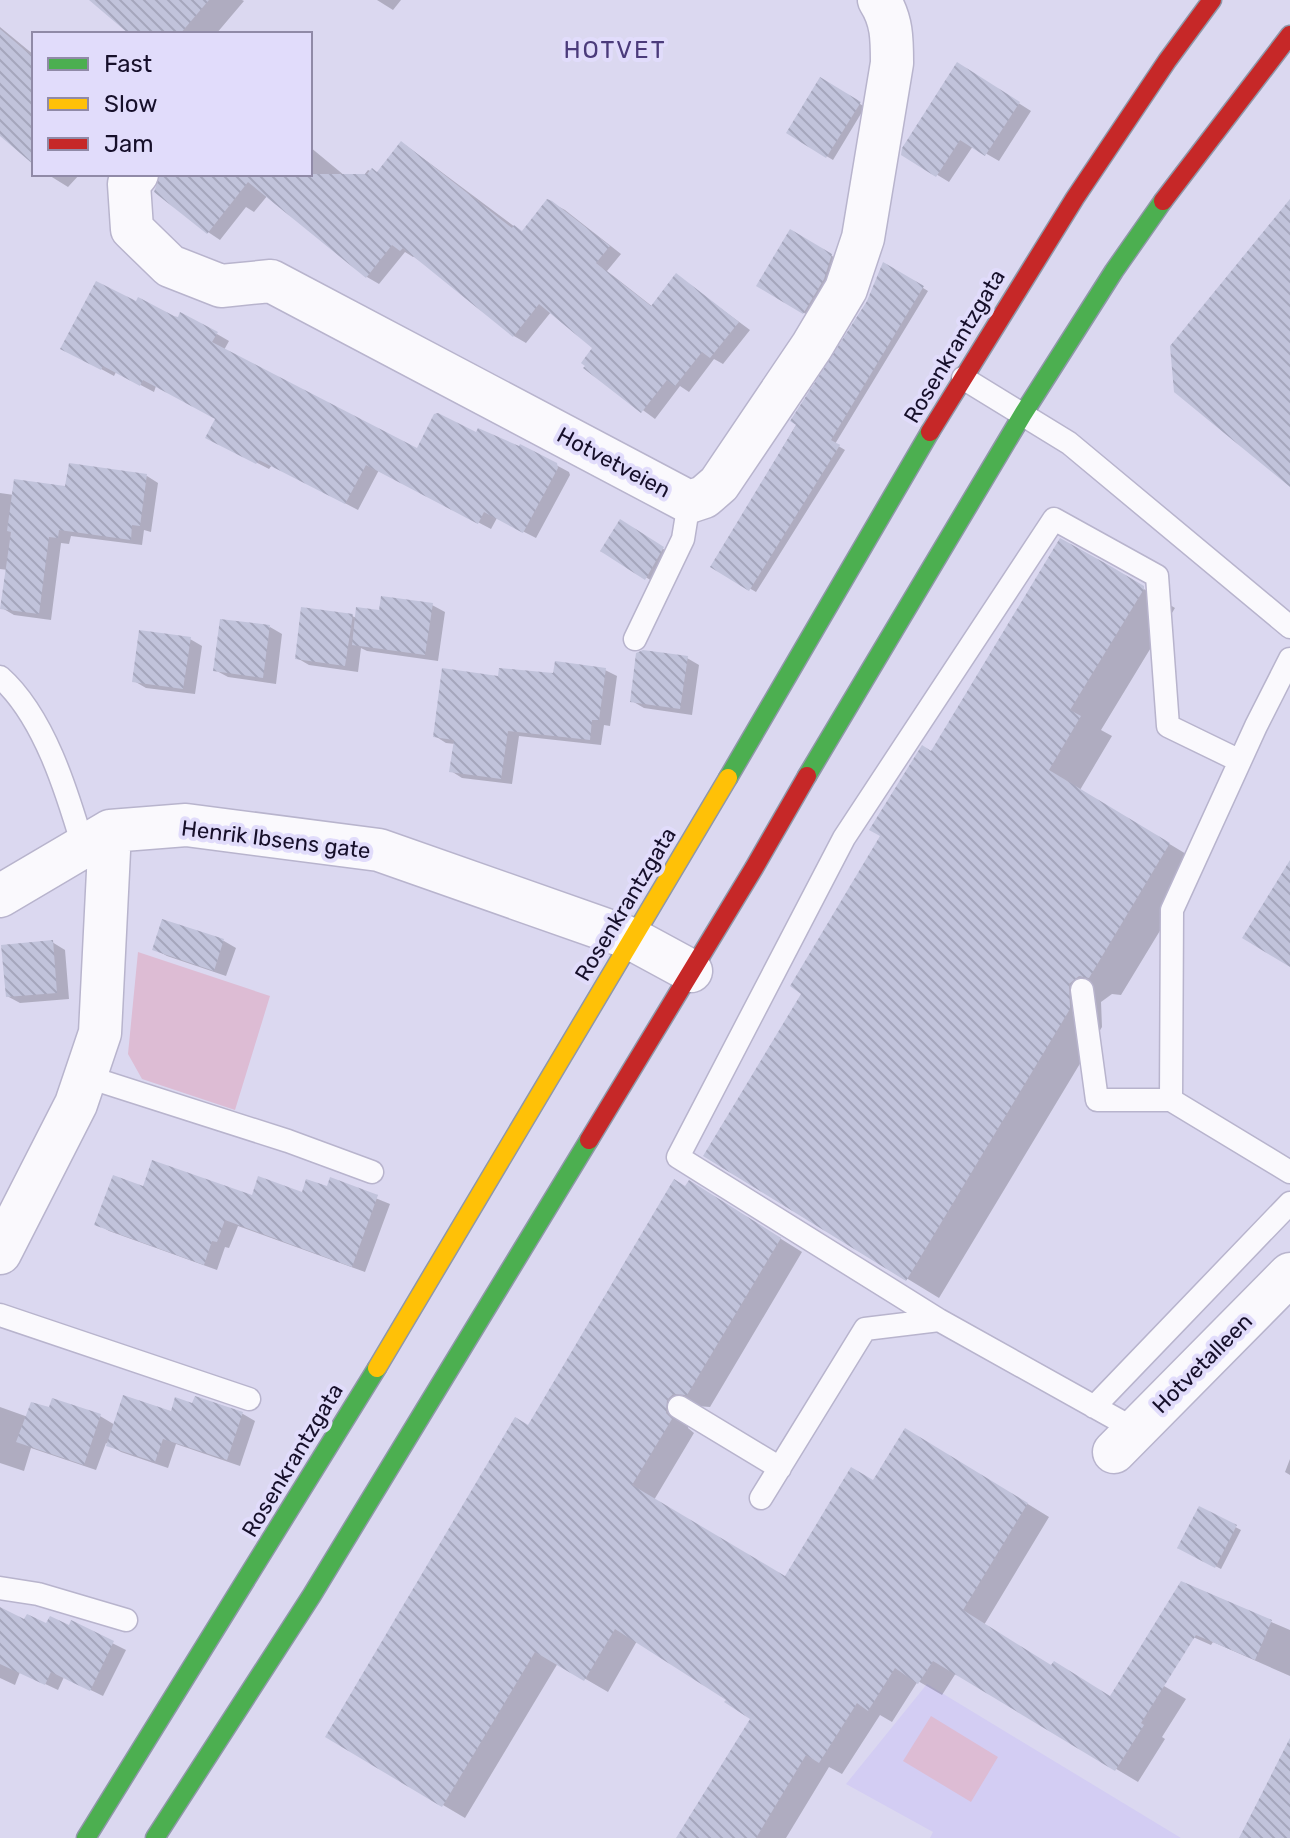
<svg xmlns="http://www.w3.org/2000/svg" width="1290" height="1838" viewBox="0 0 1290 1838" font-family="Rubik,sans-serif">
<defs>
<pattern id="building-back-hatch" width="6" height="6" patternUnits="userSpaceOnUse" patternTransform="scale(2)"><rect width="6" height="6" fill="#c1c3db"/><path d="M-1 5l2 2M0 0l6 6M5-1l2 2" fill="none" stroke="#a5a6bc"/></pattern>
</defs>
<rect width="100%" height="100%" fill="#dbd8f0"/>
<path fill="#d3cdf3" d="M927,1684L1181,1838H930L933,1832L846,1784Z"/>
<path fill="#ddbcd4" d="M138,952L270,996L235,1110L142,1079L128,1054Z
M931,1716L998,1757L971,1802L903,1761Z"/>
<path fill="#0003" d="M92,0H242L244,1L216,34H132Z
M377,0H401L393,10Z
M0,27L34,55V163L0,133Z
M970,72L1031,111L999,161L973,146L949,182L903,154Z
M821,80L865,107L833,160L788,133Z
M404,144L523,233L552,203L565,210L621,254L607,271L653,307L677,276L750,330L723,364L714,359L689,392L680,386L655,419L586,368L595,348L551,312L526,343L514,336L415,255L413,257L405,252L379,284L367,277L268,195L254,212L246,207L220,240L208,232L162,174H310V147L356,185L368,170L377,174Z
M47,174H80L68,187Z
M791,231L837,259L829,282L809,316L759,285Z
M884,264L928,291L835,444L845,450L756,592L713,567L868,302Z
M137,304L217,334L229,341L224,350L418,451L477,435L556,465L569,472L570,475L536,538L497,518L491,529L379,470L358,510L272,465L269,469L220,444L217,419L156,386L154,392L116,372L114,376L63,348Z
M147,476L158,483L151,532L144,530L142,545L71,536L69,544L61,543L51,620L14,615L2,608L8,570L0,569V493L14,495L67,489Z
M621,522L668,552L652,581L602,550Z
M1111,569L1175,608L1101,730L1112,736L1080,790L1201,863L1121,995L1112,994L1101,1002L1102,1027L939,1298L706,1156L804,993L932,754Z
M432,605L445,612L438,661L367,651L361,648L358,672L309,665L297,658L352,616L357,618Z
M270,627L282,634L276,684L228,677L215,670Z
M190,639L202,646L195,694L146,688L134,681Z
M687,658L699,665L692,715L644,708L632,701Z
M605,670L617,676L610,726L604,725L601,745L519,736L512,784L462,778L451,771L455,744L446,743L435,736L500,679Z
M163,921L224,941L236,948L226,976L167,956L154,949Z
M52,942L65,950L69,999L20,1003L7,996Z
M331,1180L390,1204L365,1272L238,1226L229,1248L225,1247L217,1270L109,1231L97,1224L144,1189L253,1198L303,1194L328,1189Z
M686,1189L712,1196L802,1252L710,1407L696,1406L689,1414L688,1428L694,1433L654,1500L786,1579L874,1483L928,1443L1049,1517L984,1625L1052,1667L1111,1698L1164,1686L1186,1699L1162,1737L1165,1739L1138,1782L956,1673L942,1695L918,1681L892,1722L880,1715L842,1774L829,1767L786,1838H689L753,1719L729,1700L637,1641L608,1692L558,1663L465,1818L328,1737Z
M196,1398L243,1414L255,1421L240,1466L176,1444L168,1468L121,1452L106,1443L96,1470L31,1448L24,1471L0,1463V1407L28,1417L51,1410L53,1400L100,1416L115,1425L172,1414L194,1406Z
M1290,1459V1475L1285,1472Z
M1200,1508L1241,1530L1221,1569L1179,1547Z
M1182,1584L1290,1630V1676L1213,1642L1211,1645L1175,1629Z
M0,1618L70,1628L72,1623L126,1650L103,1696L64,1677L58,1690L20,1672L15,1685L0,1678Z"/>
<path fill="url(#building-back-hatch)" d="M89,0H209L180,34H129Z
M0,29L34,58V165L0,136Z
M957,62L1020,102L985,156L960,140L936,177L901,155L902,148Z
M820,77L861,102L826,158L786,133Z
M401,141L512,228L514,225L522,231L547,199L552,201L610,246L596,263L651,306L676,273L739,322L710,358L702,352L675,386L667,380L641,413L583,368L585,366L581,363L592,348L539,304L513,337L403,248L400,251L392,245L366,278L248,182L207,234L154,192L160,174H367L372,168L377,172Z
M1290,199V487L1174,392L1170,346Z
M790,229L832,254L824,279L803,314L756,286Z
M883,262L924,286L831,440L840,445L749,591L710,567L796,425L790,421L867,301Z
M96,281L136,301L138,297L174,316L178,317L180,312L218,332L212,342L417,448L434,414L438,413L476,432L478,428L519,446L520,444L557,463L558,468L523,533L484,512L478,524L366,465L345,504L259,460L256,464L205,438L215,419L143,380L140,386L103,366L101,370L60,349Z
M69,463L147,474L140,526L132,525L131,540L59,530L58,538L49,537L39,614L0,609L11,532L7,531L14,479L65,486Z
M620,519L664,547L645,580L600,551Z
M1060,538L1112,567L1144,586V589L1070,710L1081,716L1049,770L1170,843L1089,978L1079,976L1069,984L1070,1009L906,1281L703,1156L801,994L790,986L880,836L869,830L922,745L931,751Z
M381,596L433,603L425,655L352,645L356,607L379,610Z
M301,607L353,614L345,666L295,659Z
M220,619L270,625L263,678L213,671Z
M139,630L191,637L183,689L132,682Z
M643,650L688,656L680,709L630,702L636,653Z
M555,661L606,668L599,720H592L590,740L508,731L501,779L449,772L454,740L433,737L442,668L498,676L499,668L553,673Z
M1290,860V967L1242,938Z
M162,919L224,939L214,971L152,950Z
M53,940L57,993L6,997L1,945Z
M152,1160L252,1195L258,1176L302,1192L306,1179L327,1186L330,1177L378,1195L352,1267L225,1220L217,1242L212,1241L204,1265L94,1225L113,1175L143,1186Z
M674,1179L685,1186L689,1180L781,1238L687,1395L673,1394L667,1400L666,1413L672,1419L632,1485L785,1576L851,1467L873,1480L905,1428L1028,1503L963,1610L1051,1665L1054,1661L1110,1696L1181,1581L1272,1620L1255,1660L1196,1635L1141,1723L1144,1725L1115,1771L933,1661L918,1684L895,1668L868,1711L857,1703L819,1763L806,1755L756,1838H676L750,1719L724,1702L726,1700L615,1629L584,1681L535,1652L442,1807L325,1737L515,1417L528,1425Z
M123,1395L171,1411L175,1397L192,1403L195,1396L243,1412L227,1460L163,1439L155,1462L106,1446Z
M52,1398L101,1414L84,1465L16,1442L31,1402L49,1407Z
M1199,1506L1237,1525L1215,1568L1177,1548Z
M0,1607L24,1619L27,1614L46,1623L50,1616L69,1625L71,1620L114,1641L90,1691L51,1672L45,1685L0,1664Z
M1290,1738V1838H1239L1259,1799Z"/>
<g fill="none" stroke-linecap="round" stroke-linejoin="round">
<defs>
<path id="lane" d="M963,378L1069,443L1290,627
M635,639L683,539L689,502
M1290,659L1256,726L1172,910L1171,1100L1290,1172
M0,677C44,716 67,792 83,846
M1082,990L1097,1100H1171
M85,1076L288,1141L372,1172
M0,1315L249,1399
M939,1320L678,1157L844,838L1054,519L1157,576L1168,726L1240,761
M679,1407L780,1468
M1094,1407L1290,1203
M761,1498L865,1329L939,1320L1136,1430
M0,1588L38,1594L126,1620"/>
<path id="street" d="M137,174L129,184L132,229L170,266L221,286L271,281L689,502L704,497L719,484L812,346L846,289L863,238L892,63C892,39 892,20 879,0
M0,896L110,831L186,825L379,850L632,939L691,971
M0,1253L76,1104L100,1033L110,831
M1114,1452L1290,1274"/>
<path id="fast" d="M807,776L1023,414L1114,271L1163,201
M728,778L930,432
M86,1838L377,1368
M155,1838L312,1595L589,1140"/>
<path id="slow" d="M377,1368L728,778"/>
<path id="jam" d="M1163,201L1290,35
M930,432L1075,198L1167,61L1212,0
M589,1140L754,868L807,776"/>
</defs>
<use href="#lane" stroke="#b8b4cd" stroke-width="25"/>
<use href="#street" stroke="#b8b4cd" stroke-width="45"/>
<use href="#fast" stroke="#8f97a8" stroke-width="21"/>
<use href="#slow" stroke="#8f97a8" stroke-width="21"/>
<use href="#jam" stroke="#8f97a8" stroke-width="21"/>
<use href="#lane" stroke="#faf9fd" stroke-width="22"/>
<use href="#street" stroke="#faf9fd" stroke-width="42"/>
<use href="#fast" stroke="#4caf50" stroke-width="18"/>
<use href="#slow" stroke="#ffc107" stroke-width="18"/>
<use href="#jam" stroke="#c62828" stroke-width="18"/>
</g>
<g text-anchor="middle" stroke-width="8" stroke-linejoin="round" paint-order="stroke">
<g font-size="22" fill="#160f2a" stroke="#e1dcfb">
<text transform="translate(954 346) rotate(-59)" y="8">Rosenkrantzgata</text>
<text transform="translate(614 462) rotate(28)" y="8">Hotvetveien</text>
<text transform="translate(276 839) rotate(7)" y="8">Henrik Ibsens gate</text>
<text transform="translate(625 904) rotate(-59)" y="8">Rosenkrantzgata</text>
<text transform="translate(1202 1363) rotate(-45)" y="8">Hotvetalleen</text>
<text transform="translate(292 1460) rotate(-59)" y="8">Rosenkrantzgata</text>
</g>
<g font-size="24" letter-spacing="2" fill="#4b3b7b" stroke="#e1dcfb">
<text x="615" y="58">HOTVET</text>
</g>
</g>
<rect x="32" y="32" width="280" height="144" fill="#e1dcfb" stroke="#908aa7" stroke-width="2"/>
<rect x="48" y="58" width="40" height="12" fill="#4caf50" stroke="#908aa7" stroke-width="2"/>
<text x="104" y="72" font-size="24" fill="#160f2a">Fast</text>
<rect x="48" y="98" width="40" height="12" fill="#ffc107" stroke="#908aa7" stroke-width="2"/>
<text x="104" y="112" font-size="24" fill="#160f2a">Slow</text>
<rect x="48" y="138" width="40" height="12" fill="#c62828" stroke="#908aa7" stroke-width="2"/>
<text x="104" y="152" font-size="24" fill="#160f2a">Jam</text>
</svg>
